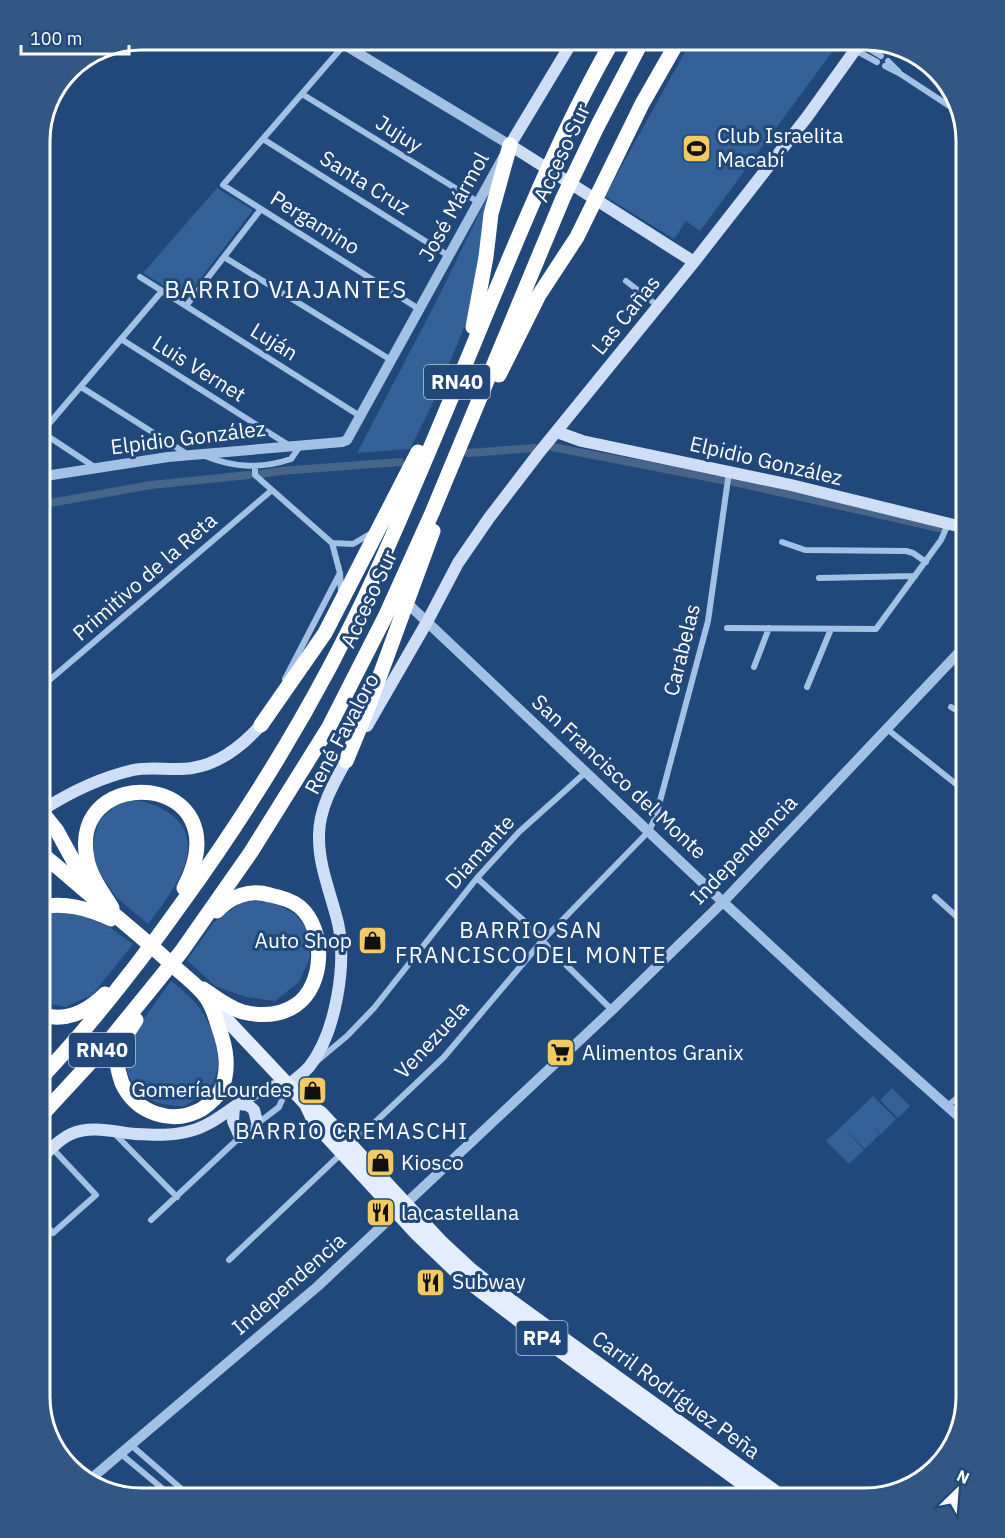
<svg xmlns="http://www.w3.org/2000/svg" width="1005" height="1538" viewBox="0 0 1005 1538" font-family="'IBM Plex Sans',sans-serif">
<rect width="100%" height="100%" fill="#21487a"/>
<path fill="#346198" d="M841,40L700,231L686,221L674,239L605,196L691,41Z
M493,185L469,316L431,407L410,449L357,453L438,298Z
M217,188L253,210L185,299L143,273Z
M129,800C146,801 158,805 172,815C211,846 169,896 148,924L116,897L93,863V842L99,821L114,807Z
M269,900L295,914L308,930L310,957L299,982L275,1001L246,997L215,986L187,960L214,922L242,902Z
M47,912H76L109,927L133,944L92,995L65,1007L39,1001V914Z
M171,981C181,989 194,999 201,1010C219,1038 230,1079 196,1099C192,1101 187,1105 184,1106C180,1107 174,1105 170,1105C146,1104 126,1085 126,1060C127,1037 158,1000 171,981Z
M892,1088L910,1106L898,1118L880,1100Z
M873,1096L896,1119L881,1134L866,1119L880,1134L865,1149L842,1126Z
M842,1126L864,1150L849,1164L826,1141Z"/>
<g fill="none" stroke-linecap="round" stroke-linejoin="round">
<path stroke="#476489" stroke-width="8" d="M552,447L722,480
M468,453L535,448
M261,474L280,471L400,462
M734,482L939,528
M39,505L151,485L249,475"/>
<path stroke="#a3c1e5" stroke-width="6" d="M861,44L881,56
M344,45L223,185L419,309
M855,50L877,62
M888,61L899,72
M885,66L899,73L960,113
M302,94L478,202
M965,134L966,149
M263,139L449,256
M224,257L391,360
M140,277L360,416
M626,281L658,306
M186,306L261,209
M121,339L290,446
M81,387L187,454
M40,431L96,468
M42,432L162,291
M205,456C235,468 261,469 291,459L300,446
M255,467V475L332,543L353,544L370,534
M782,542L805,550L906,551L913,553L926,562
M332,543L340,573L341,592
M819,578L915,576
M727,628L876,629L941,540L948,524
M754,667L769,628
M285,679L340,573
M807,687L831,629
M39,689L272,490
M951,707L966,716
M887,729L966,792
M477,878L535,931L548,947L612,1010
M935,897L966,925
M316,1062L347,1036L374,1008L477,878L519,832L586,772
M947,1106L966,1091
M114,1133L177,1197
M350,1146L444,1057L542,941L649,831L656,816L708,621L729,472
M39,1218L53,1233L96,1195L52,1148
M151,1220L240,1137L279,1107L288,1086
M229,1260L342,1153
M131,1445L193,1499
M121,1454L175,1499"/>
<path stroke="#a3c1e5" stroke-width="10" d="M39,477L168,457L342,442L347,440L510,145L343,44
M407,603L723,902L856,1025L966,1123
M86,1483L318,1286L612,1010L723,902L966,645"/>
<path stroke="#cddef5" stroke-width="12" d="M572,42L510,145L694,262
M557,432L582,441L791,485L966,528
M367,726L427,622L458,563L489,518L538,454L694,262L807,117L855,50L866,39
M41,811C70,792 99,778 133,770C152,766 173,771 192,768C220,764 243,745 261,725
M239,1104L248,1105L254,1110L257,1122
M234,1107L233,1121L240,1137
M39,1160C49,1151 59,1139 71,1134C91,1125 115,1132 135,1134C154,1135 172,1136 190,1131C226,1122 250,1083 289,1085C295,1079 303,1074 309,1067C336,1033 347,964 338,923C331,894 319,867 319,838C318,808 336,779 350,754"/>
<path stroke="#e4edfd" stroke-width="14" d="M210,1002L306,1104L321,1113L442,1243L470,1269L511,1301L785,1499
M306,1104L313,1119L321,1130L417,1234L462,1277L537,1334L764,1499"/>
<path stroke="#fff" stroke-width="15" d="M473,327L486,257L491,214L510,145
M499,375L539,295L577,237L642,104L678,41
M261,725L325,633L418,452
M346,761L368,708L433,531
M39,812L41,811L57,831L85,882
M39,852C60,868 78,885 99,902C126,924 152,946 178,970C188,979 203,990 209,1002C214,1010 216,1020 219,1028C226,1048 230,1069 221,1090C217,1097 209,1104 202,1109C172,1126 136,1113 122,1083C120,1077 117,1067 117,1061C118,1046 129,1031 136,1020
M39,907C65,902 87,908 111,919
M112,908C103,893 90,876 87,859C67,761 245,771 184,888
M203,989C215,997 228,1008 243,1012C260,1016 280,1016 296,1005C325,985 326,930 300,907C292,900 280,897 270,895C250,889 231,896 217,911
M39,1014C64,1023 87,1012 105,994
M39,1080C91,1025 138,965 182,903C257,799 323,690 376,573C414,489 449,404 484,319C523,225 561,131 612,42
M39,1118L99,1053L181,952L251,852L329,727L385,617L432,513L563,198L597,127L642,41"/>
</g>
<defs>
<symbol id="stadium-square" viewBox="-11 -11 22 22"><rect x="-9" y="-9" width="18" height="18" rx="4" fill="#f1c965" stroke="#21487a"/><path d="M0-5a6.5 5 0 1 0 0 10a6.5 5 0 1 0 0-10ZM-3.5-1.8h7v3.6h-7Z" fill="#111"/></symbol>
<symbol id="shop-square" viewBox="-11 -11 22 22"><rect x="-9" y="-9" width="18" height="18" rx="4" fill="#f1c965" stroke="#21487a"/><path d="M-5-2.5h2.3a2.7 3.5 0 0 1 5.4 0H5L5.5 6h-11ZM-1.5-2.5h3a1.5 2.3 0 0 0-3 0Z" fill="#111"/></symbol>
<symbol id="supermarket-square" viewBox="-11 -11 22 22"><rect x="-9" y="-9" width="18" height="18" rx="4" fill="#f1c965" stroke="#21487a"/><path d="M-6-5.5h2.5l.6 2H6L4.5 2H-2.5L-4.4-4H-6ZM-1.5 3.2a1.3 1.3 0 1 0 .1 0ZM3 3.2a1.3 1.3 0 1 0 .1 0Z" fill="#111"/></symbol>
<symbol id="restaurant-square" viewBox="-11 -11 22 22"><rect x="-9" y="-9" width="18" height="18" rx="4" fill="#f1c965" stroke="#21487a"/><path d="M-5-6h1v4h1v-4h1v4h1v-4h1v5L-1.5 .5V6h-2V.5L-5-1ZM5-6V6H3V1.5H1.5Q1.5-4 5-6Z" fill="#111"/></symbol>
</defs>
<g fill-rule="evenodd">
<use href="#stadium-square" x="680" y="132" width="33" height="33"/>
<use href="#shop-square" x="356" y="924" width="33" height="33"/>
<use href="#supermarket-square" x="544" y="1036" width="33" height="33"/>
<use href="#shop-square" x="296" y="1074" width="33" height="33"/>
<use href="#shop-square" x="364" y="1146" width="33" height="33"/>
<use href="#restaurant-square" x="364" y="1196" width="33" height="33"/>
<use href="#restaurant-square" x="414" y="1266" width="33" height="33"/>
</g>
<g text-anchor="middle" stroke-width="6" stroke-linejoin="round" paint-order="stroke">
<g fill="#21487a" stroke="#bcc8d7" stroke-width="1.5">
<rect x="424" y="365" width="66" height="34" rx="4.5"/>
<rect x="69" y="1033" width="66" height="34" rx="4.5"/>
<rect x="516.5" y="1321" width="51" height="34" rx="4.5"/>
</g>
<g font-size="20" font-weight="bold" fill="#fff">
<text x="457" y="389">RN40</text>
<text x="102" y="1057">RN40</text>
<text x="542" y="1345">RP4</text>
</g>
<g font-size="21" fill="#fff" stroke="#21487a">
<text transform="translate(399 134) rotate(32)" y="7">Jujuy</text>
<text transform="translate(562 153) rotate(-65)" y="7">Acceso Sur</text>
<text transform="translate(365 183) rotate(32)" y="7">Santa Cruz</text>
<text transform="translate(454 207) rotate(-61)" y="7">José Mármol</text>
<text transform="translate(315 223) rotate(32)" y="7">Pergamino</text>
<text transform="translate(626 315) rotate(-51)" y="7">Las Cañas</text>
<text transform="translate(274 342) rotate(32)" y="7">Luján</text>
<text transform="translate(199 369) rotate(32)" y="7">Luis Vernet</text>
<text transform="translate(188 438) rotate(-7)" y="7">Elpidio González</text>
<text transform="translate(766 461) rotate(13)" y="7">Elpidio González</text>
<text transform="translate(145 577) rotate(-41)" y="7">Primitivo de la Reta</text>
<text transform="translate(369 599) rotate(-65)" y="7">Acceso Sur</text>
<text transform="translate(682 650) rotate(-76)" y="7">Carabelas</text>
<text transform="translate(342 734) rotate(-62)" y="7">René Favaloro</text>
<text transform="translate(619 777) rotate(43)" y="7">San Francisco del Monte</text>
<text transform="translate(744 850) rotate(-46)" y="7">Independencia</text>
<text transform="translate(480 852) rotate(-48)" y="7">Diamante</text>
<text transform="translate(432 1040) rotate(-47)" y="7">Venezuela</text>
<text transform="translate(289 1284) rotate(-41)" y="7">Independencia</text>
<text transform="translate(676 1395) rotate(36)" y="7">Carril Rodríguez Peña</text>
</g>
<g font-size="21" fill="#fff" stroke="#21487a" text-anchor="start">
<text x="717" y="143">Club Israelita<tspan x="717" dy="24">Macabí</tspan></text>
<text x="352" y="948" text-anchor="end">Auto Shop</text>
<text x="582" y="1060">Alimentos Granix</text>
<text x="292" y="1097" text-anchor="end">Gomería Lourdes</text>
<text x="401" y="1170">Kiosco</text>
<text x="401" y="1220">la castellana</text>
<text x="452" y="1289">Subway</text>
</g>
<g font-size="22" letter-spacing="1.5" fill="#fff" stroke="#21487a">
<text x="531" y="938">BARRIO SAN<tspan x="531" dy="25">FRANCISCO DEL MONTE</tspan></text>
<text x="352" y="1139">BARRIO CREMASCHI</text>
</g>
<g font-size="24" letter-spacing="1.5" fill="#fff" stroke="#21487a">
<text x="286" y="298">BARRIO VIAJANTES</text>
</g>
</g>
<path d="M0 0H1005V1538H0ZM141 50H865A91 91 0 0 1 956 141V1397A91 91 0 0 1 865 1488H141A91 91 0 0 1 50 1397V141A91 91 0 0 1 141 50Z" fill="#335785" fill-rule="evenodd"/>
<path fill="none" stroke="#fff" stroke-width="3" d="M141 50H865A91 91 0 0 1 956 141V1397A91 91 0 0 1 865 1488H141A91 91 0 0 1 50 1397V141A91 91 0 0 1 141 50Z"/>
<g transform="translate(957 1490) rotate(25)" stroke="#21487a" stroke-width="4.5" paint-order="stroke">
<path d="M0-4.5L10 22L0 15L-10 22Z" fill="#ffffff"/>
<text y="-9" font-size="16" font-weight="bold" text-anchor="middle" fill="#ffffff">N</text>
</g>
<path d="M21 45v9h108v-9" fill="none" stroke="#ffffff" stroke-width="3"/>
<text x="30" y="45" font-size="18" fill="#ffffff" stroke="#21487a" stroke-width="4.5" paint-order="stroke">100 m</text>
</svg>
